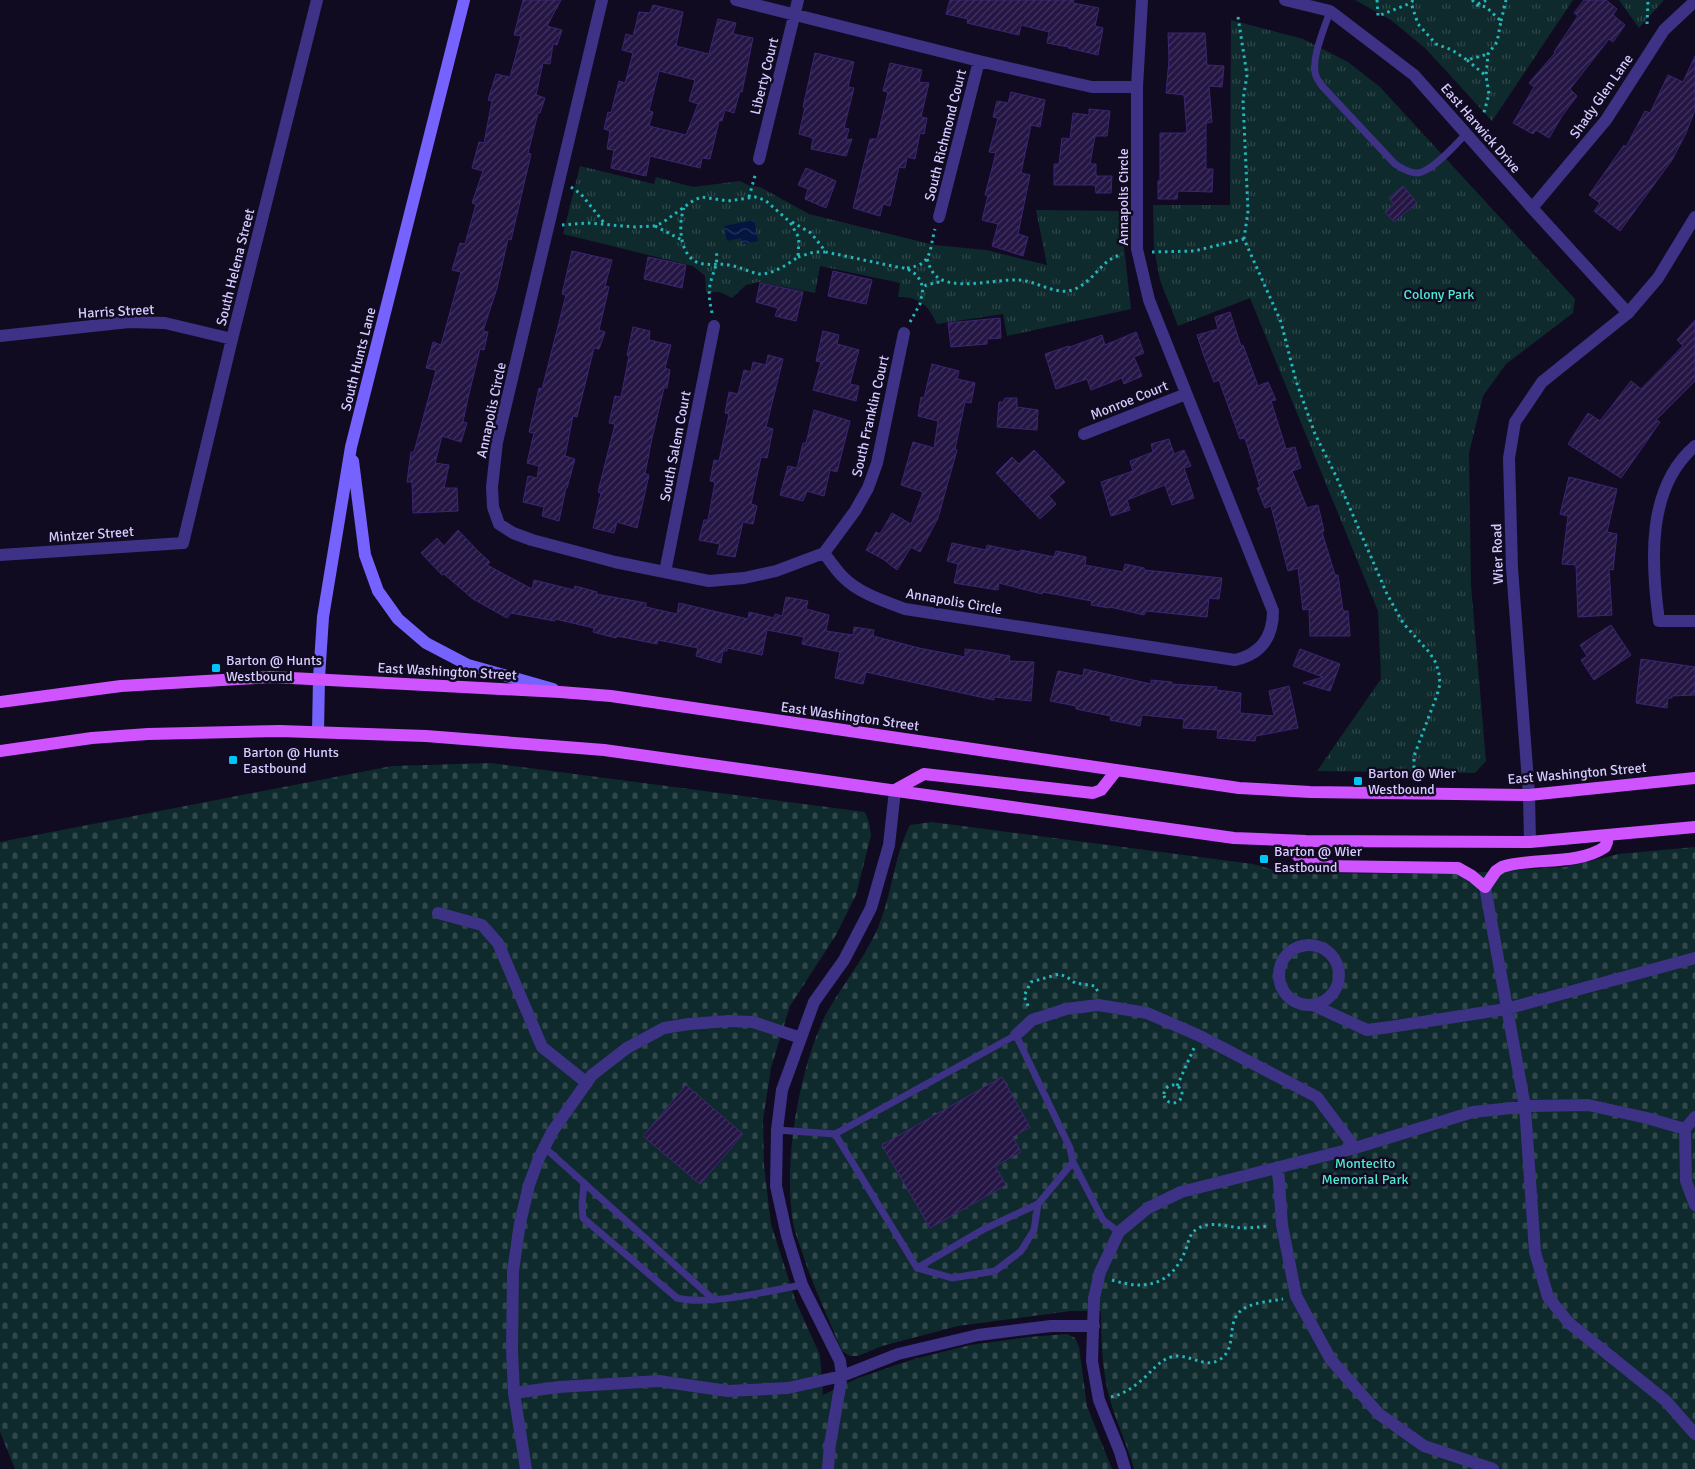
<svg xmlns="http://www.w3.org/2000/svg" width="1695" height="1469" viewBox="0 0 1695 1469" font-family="Signika,sans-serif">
<defs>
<pattern id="cemetery-stones" width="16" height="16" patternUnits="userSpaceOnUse" patternTransform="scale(1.25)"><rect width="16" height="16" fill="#0e2a2c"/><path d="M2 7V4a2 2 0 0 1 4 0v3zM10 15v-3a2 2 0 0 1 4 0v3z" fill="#30484c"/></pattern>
<pattern id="park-tufts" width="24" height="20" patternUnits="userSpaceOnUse" patternTransform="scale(1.25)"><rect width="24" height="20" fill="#0e2a2c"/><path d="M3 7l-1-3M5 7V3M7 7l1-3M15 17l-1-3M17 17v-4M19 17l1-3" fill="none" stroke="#30484c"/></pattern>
<pattern id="water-waves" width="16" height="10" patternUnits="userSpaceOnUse" patternTransform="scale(1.25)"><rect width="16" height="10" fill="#051541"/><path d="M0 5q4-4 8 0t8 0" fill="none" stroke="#29365e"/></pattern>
<pattern id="building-hatch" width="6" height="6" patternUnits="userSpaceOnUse" patternTransform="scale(1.25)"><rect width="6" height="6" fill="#241544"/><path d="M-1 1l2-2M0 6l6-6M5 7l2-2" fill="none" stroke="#433660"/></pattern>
</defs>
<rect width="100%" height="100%" fill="#110b22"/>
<path fill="url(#cemetery-stones)" d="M490,763L865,812L869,822L871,835L856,895L836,935L790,1006L771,1068L763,1120L764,1166L771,1224L796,1302L820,1355L823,1395L858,1378L914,1359L970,1345L1029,1337L1067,1334L1075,1338L1079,1347L1087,1406L1112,1469H15L0,1432V842L392,766Z
M931,822L1253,864L1284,873L1451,874L1565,867L1619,854L1695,847V1469H1134C1127,1443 1114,1418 1108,1392C1102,1365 1101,1339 1101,1311H1071L958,1326L882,1346L858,1356H850L842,1351C828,1318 813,1286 802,1252C799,1243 795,1233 793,1223C784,1167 796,1091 816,1037C819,1031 821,1023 825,1016C840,988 862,962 876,932C892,898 893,858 910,825Z"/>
<path fill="url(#park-tufts)" d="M1355,0H1573L1492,121L1426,49L1391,20Z
M1619,0H1664L1639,28Z
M1231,20L1303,39L1348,62L1380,87L1575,299L1573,313L1506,364L1483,396L1469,453L1471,585L1486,761L1475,773L1317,771L1381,679L1378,611L1250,298L1178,326L1160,280L1154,248L1153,205H1230Z
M580,166L654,184L656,177L693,187L740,181L750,186L760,187L809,214L934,245L986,250L1047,265L1036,210L1120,211L1131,309L1007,336L1003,314L937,324C928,305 920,297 898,297L900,283L820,266L815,293L758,282L746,285L732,298L720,292H706L705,276L693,266L563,234Z"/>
<path fill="url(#water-waves)" d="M754,220L758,241L743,244L741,238L727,241L724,226Z"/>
<path fill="url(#building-hatch)" stroke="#3c2573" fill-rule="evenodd" d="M523,0H561L547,26L562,30L557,45L553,44L550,64L543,63L536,95L545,98L540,113H538L528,153L531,154L511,240L508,239L497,288L483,331L488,332L484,350L480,349L468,398L463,422L467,423L461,442L442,436L435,463L449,465L444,488H457L458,511L413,513L412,482H407L411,452H414L436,370L426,368L433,342L441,345L461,272L452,270L460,243L465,244L476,204L472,203L483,171L472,168L479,142L484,143L492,101L488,100L496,74L510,77L521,36L514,35Z
M950,0H1074L1073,3L1099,8L1095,26L1103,28L1098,55L1068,48L1069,47L1047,43L1049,32L1021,25L1019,35L967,23L968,19L946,14Z
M1584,0H1606L1617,9L1613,15L1625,25L1613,42L1609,39L1570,89L1577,96L1562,116L1549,138L1536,130L1533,134L1513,123L1534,87L1529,83L1555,53L1554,52L1578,16L1574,13Z
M653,5L683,12L676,46L709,54L718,19L736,23L733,34L753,38L742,92L740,91L734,113L725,110L722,121H719L710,159L702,158L700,168L650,156L646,176L611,168L614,150L607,149L610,131L604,129L608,112L611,113L619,81L625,83L633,53L622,50L626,34L633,36L639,12L650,13ZM659,71L695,80L689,101L698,104L686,135L649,126L653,112L649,111Z
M1168,33H1205L1207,65L1224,66L1222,87L1209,86L1212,122L1206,123V169H1213L1212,192L1178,191L1177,199H1158V181H1160V133H1187L1184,95L1166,93L1169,60Z
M815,53L854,62L848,87L854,88L844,128L849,129L846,140L852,139L846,156L811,149L813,138L799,134L805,107H803Z
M1695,56V110L1686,133L1672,160L1620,231L1594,211L1600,203L1589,195L1624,145L1626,147L1645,111L1650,113L1668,75L1683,82Z
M890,63L922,70L919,82L929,83L921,117L927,118L924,134L920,133L915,159L907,157L905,168L899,167L890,206L883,204L880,216L853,208L870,139H877L888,92L883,91Z
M1011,92L1045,100L1040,127L1031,125L1021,173L1030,175L1018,234L1028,237L1023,256L992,246L998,224L982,220L988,195H985L996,153L989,152L998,118L993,117L997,101L1008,103Z
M1089,109L1110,111L1107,136H1095L1090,164H1096V176H1112L1111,193H1096L1095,185H1054V164H1059L1062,138L1070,139L1073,113L1089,115Z
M806,168L836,181L826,208L805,199L808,189L798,185Z
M1403,186L1417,203L1394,222L1385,212L1394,204L1389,198Z
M572,251L612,260L605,286L609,287L599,330L605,332L599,349L594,348L577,417L573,416L565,456L575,459L567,488H566L559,521L542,516L544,507L523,502L528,476L537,478L539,466L527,463L534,433L529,432L539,388L542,389L566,295L562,294Z
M648,257L686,265L682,288L644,279Z
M833,271L872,280L866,304L828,296Z
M760,283L803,292L796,321L775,316L778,308L756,302Z
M1230,312L1241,346L1243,345L1258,386L1268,382L1276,400L1271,401L1286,449L1295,447L1301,468L1292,471L1307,508L1318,505L1324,531L1322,532L1335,575H1338L1343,611H1348L1350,636H1310L1309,609L1303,610L1298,568L1288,571L1271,506L1265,508L1257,488L1260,487L1245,438L1240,439L1219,380L1214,382L1203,353L1197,335L1218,329L1215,317Z
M1000,318L1001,338L987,339V344L951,347L948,323Z
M1695,320V381L1656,420L1660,422L1621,478L1568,444L1588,413L1600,421L1631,381L1641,389L1683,346L1677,340Z
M633,327L650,331L649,340L671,345L665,368L670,370L667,388H664L652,438L645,474L649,475L637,528L617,522L614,533L593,528L601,493L598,492L615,424L609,423L615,396L621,397L629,356L627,355Z
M823,331L839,335L837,344L859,350L850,384L859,386L856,401L813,390L821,362L816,361Z
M1136,332L1144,353L1134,357L1142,376L1124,384L1122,378L1091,390L1087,379L1056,389L1045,354L1069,346L1070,347L1102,335L1105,345Z
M768,355L783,359L766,427L773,429L767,458L761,457L751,504L757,506L753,524L743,522L735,557L717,554L720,544L699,540L704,520H708L715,482L710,481L714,460L719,461L729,414L725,413L729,392L738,394L744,370L751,372L753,362L766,365Z
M932,364L959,371L957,379L975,383L971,403L965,402L955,449L957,450L938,518L920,552L911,547L897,570L883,559L866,550L876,532L880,534L892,513L911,524L923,492L901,485L913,442L934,448L938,421L918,416L921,397L924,398Z
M1005,398H1017V407L1038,410L1037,430L997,427L999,402H1003Z
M814,410L850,421L837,472L830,470L824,496L807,491L803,501L780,495L788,466L797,468L803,443H806Z
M1169,439L1174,454L1184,450L1191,466L1184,468L1194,498L1172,505L1165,485L1127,500L1130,510L1111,516L1101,482L1133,471L1130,461L1153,452L1151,444Z
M1034,450L1065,482L1049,496L1056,504L1040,519L996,473L1012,457L1019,464Z
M1569,477L1617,489L1607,532L1617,534L1613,570L1609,569L1612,615L1578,617L1576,565L1562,564L1568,516L1560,514Z
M458,530L479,552L490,562L487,565L532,589L534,580L574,590L575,586L597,592L596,594L646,603V607L677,614L679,603L748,619L749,612L774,618L775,614L782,616L786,597L808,601L806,609L829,615L826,631L853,635L854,627L874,630L873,636L919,648L965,657V649L982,651L1010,656L1009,661L1034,662L1031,701L994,697V700L866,672L863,684L835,678L840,652L802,644L804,637L767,630L762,655L727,648V651H723L721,663L696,656L698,648L658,640L657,644L617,636L616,638L593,632L594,628L555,619V621L511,613L507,618L473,599L444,574L442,575L421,553L437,538L444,546Z
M952,543L986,550L987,545L1020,552L1021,550L1054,557L1056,551L1086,557L1085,565L1123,572L1125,564L1144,568V570L1222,578L1219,599L1209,598L1207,617L1146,611L1144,615L1110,607V608L1091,605L1092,601L1043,592L1042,594L999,583L998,590L954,583L958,564L947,561Z
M1611,625L1631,655L1594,680L1581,660L1587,656L1580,645Z
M1300,649L1340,664L1330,691L1303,683L1323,677L1293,666Z
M1641,659L1695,667V695L1672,696V698H1668L1667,708L1636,703Z
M1084,669L1151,684V680L1172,682L1171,684L1217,687L1216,690L1241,693L1240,713L1274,716L1269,691L1289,686L1298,728L1256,736L1255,741L1217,738L1218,730L1183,728L1184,719L1142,715L1140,726L1110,720L1111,716L1076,709V706L1050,701L1058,671L1083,676Z
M1002,1077L1030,1127L1013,1137L1021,1152L995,1166L1006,1185L930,1228L882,1145Z
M686,1085L743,1134L700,1184L643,1136Z"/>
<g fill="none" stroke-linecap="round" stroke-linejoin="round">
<path stroke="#23b7bc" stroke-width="3" stroke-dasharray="2.5 4" stroke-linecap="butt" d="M1377,0L1378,16L1411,3
M1413,0L1411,3L1418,24L1436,44L1452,50L1467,60L1488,54
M1472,0L1477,5L1486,7L1501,21L1497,42L1488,54L1486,76L1489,94L1483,116
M1478,4L1487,0
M1238,17L1247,75L1243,100L1248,211L1244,239L1281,322L1296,381L1315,434L1336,476L1387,594L1403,623L1429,652L1436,663L1439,674L1440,684L1437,695L1414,756V777
M1501,21L1506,0
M1647,24L1648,0
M1467,60L1485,75
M571,187L581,194L605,224
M749,197L756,172
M792,222L811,233L826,252L897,267C911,268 920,275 923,289
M562,225L588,223L635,227L654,226L662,223L694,200L702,197L728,201L755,197L765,200L790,222L799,238L798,257C788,264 772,275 759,274C749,272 740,267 729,265C719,263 709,266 699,263C679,256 678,224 684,208
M655,226L682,240
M1152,252L1194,251L1244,239
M798,257L814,252H825
M927,259C930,268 933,276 942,280C964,289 996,279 1019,280C1037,281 1058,297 1075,289C1089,283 1097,270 1108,261C1112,258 1117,256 1122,254
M907,268C933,265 929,250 935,229
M712,313C710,303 708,294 710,285C713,270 719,265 716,250
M910,322L920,304L923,289L926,285L943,281
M1028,1006L1024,996L1031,982L1059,974L1067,977L1075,983L1095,986L1098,992
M1164 1094a9 9 0 1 1 18 0a9 9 0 1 1-18 0Z
M1177,1086L1194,1048
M1112,1280C1146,1291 1172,1285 1186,1249C1189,1241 1189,1234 1197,1229C1211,1220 1226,1227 1242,1228C1251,1228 1260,1227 1269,1226
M1111,1397C1124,1394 1134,1387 1144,1378C1153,1370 1159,1361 1171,1357C1187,1352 1204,1369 1219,1360C1241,1347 1221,1317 1249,1306C1259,1302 1272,1301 1283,1299"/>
<path stroke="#3d3285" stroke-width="7" d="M1330,11C1325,27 1310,60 1316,76C1317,79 1320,83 1322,86L1395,164C1402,168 1408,173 1417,173C1431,173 1456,144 1466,134
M777,1130L835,1134L1016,1035L1070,1148L1073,1162L1103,1220L1119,1232
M835,1134L917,1268L984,1229L1038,1204L1073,1162
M544,1147L714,1300
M584,1183L582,1205L583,1218L677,1298C710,1306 767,1291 802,1285
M917,1268L952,1278L995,1271L1021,1251L1034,1230L1038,1204"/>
<path stroke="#3d3285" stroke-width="12" d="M602,0L497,442L492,487L493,507L499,524L513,533L532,540L615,562L709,581L744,578L776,571L824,553L855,511L868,488L877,463L904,333
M736,0L979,61L1065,81L1092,87H1137
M1285,0L1330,11L1414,75L1532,208L1628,313
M759,159L798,0
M1532,208L1606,120L1664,30L1695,1
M939,217L979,61
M0,336L129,322L165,323L232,339
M1084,434L1186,394
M1695,446C1646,488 1651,563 1659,621H1695
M824,553C830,561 836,570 843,577C860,594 884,601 905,609L1235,660C1261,654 1273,637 1273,611L1149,300L1137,249V87L1142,0
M0,555L183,543L232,339L317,0
M665,572L714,326
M1485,887L1525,1107L1535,1252L1548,1297L1569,1323L1666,1401L1695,1434
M438,913L482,925L498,943L542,1047L587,1083
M1279 975a30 30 0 1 1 60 0a30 30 0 1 1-60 0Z
M1313,1005L1367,1030L1390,1027L1506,1009L1695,958
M1016,1035L1032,1020L1066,1009L1098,1005L1147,1013L1200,1036L1317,1097L1355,1148
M1695,1117L1685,1129L1686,1181L1695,1205
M1278,1167L1282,1225L1296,1296L1331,1360L1379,1414L1424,1446L1493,1469
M514,1393L559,1387L659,1381L728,1391L788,1388L842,1376L898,1354L978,1335L1051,1326H1094
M526,1469L514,1393L512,1350L513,1271L520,1223L529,1185L539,1158L552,1132L592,1075L627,1048L664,1028L689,1024L729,1021L753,1022L801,1038
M828,1469L830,1444L842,1376L840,1361L802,1285L787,1236L776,1186L777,1130L782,1090L814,1002L844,960L871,908L889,845L895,790
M1125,1469L1120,1452L1099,1400L1092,1361L1094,1298L1100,1272L1119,1232L1148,1208L1181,1192L1355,1148L1473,1112L1530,1106L1588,1105L1647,1118L1685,1129"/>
<path stroke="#3d3285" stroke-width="12" d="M1530,842L1529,795L1512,568L1509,458L1515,422L1542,382L1628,313L1658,278L1695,217"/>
<path stroke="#7663ff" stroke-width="12" d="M353,461L365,555L378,591L398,619L426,643L468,665L553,689
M318,732L319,678L323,617L351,447L464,0"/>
<path stroke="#cf53ff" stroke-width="12" d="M0,702L121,686L272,677L560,692L611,696L1239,788L1310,792L1529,795L1695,778
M0,751L92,738L148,734L280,731L426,736L604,750L1234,838L1306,841L1530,842L1695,827
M895,790L924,774L1093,793L1101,790L1116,771
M1293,841C1293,861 1308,862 1324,866L1458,868L1472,876L1485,887L1496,871L1502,867C1532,857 1577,866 1605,847L1607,842V835"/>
</g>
<g fill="#00c6f7" stroke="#110b22" stroke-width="2">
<rect x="211" y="663" width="10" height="10" rx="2.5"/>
<rect x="228" y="755" width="10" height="10" rx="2.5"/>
<rect x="1353" y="776" width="10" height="10" rx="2.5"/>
<rect x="1259" y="854" width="10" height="10" rx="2.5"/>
</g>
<g text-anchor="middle" stroke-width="5" stroke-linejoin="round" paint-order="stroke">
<g font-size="14" fill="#d7ccff" stroke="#110b22">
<text transform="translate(764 76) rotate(-76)" y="5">Liberty Court</text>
<text transform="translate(1601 96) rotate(-55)" y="5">Shady Glen Lane</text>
<text transform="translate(1481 128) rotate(49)" y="5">East Harwick Drive</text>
<text transform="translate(945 135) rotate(-76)" y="5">South Richmond Court</text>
<text transform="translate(1123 197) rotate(-90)" y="5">Annapolis Circle</text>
<text transform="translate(235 267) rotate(-76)" y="5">South Helena Street</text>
<text transform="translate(116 311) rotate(-3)" y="5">Harris Street</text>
<text transform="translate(358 359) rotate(-76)" y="5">South Hunts Lane</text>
<text transform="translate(1129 400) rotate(-22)" y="5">Monroe Court</text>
<text transform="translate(491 410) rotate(-78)" y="5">Annapolis Circle</text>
<text transform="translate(870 416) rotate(-77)" y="5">South Franklin Court</text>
<text transform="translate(675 446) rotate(-79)" y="5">South Salem Court</text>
<text transform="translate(91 534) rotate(-4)" y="5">Mintzer Street</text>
<text transform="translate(1497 554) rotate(-92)" y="5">Wier Road</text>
<text transform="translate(954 601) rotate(10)" y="5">Annapolis Circle</text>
<text transform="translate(447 671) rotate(3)" y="5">East Washington Street</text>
<text transform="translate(850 716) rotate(8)" y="5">East Washington Street</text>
<text transform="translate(1577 773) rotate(-5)" y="5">East Washington Street</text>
</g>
<g font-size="14" fill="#4dead2" stroke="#110b22">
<text x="1439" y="299">Colony Park</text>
<text x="1365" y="1168">Montecito<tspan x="1365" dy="16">Memorial Park</tspan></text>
</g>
<g font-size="14" fill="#d7ccff" stroke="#110b22" text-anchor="start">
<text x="226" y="665">Barton @ Hunts<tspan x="226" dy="16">Westbound</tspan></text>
<text x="243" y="757">Barton @ Hunts<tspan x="243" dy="16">Eastbound</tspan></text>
<text x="1368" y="778">Barton @ Wier<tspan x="1368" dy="16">Westbound</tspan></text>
<text x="1274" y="856">Barton @ Wier<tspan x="1274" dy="16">Eastbound</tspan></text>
</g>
</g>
</svg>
